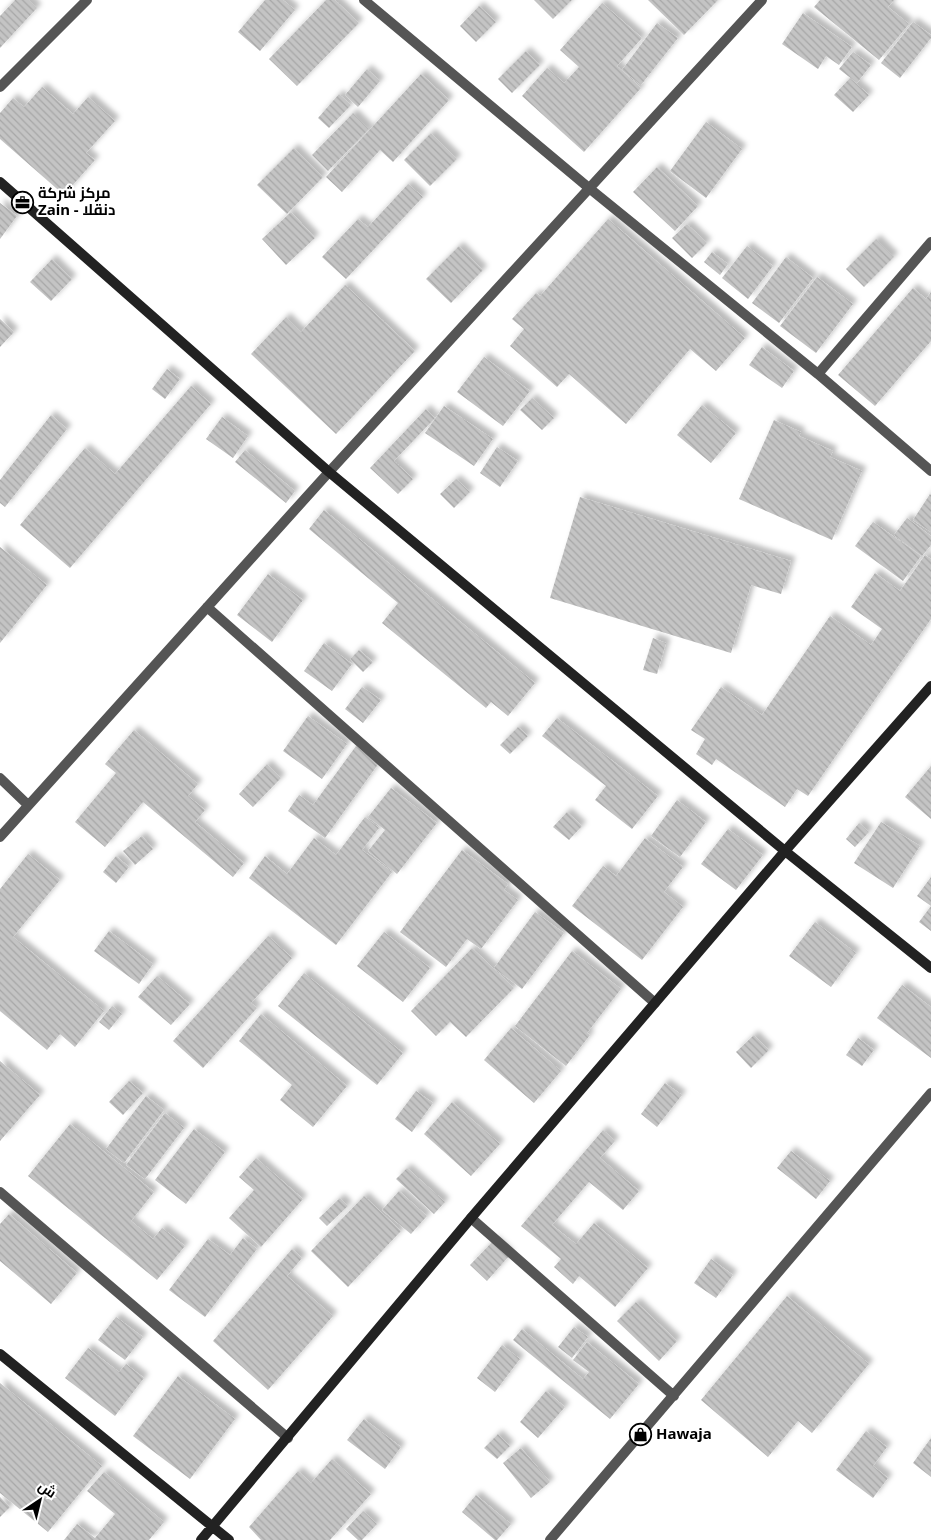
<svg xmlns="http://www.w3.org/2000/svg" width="931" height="1540" viewBox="0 0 931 1540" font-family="'Noto Sans',Cairo,sans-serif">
<defs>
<pattern id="building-back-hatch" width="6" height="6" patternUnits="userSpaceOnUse" patternTransform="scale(1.25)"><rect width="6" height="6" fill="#c4c4c4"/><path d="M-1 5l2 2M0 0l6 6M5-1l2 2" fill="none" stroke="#a7a7a7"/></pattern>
<filter id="shadow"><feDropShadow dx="4.5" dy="-4.5" stdDeviation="2.5" flood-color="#0004"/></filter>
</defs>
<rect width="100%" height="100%" fill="#fff"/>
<path fill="url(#building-back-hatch)" filter="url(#shadow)" d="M15,0H29L37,8L0,48V16Z
M265,0H283L295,10L260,51L238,32Z
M326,0H335L359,23L297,86L269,59Z
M534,0H572L553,19Z
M648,0H718L684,35Z
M820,0H894L888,7L909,24L879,60L814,7Z
M602,3L642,38L617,66L641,88L584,152L522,96L547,68L564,83L579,67L560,50Z
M479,6L496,22L476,42L460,26Z
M803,13L852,47L839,65L826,56L818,69L782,44Z
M913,22L931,35V38L900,78L881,63Z
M657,23L678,38L641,85L622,70Z
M526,51L540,65L512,93L498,79Z
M853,52L871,65L857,83L839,69Z
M367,69L380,81L358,107L345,95Z
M421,74L449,100L393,162L380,150L342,192L326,177Z
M850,78L869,95L853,112L834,95Z
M42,87L73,114L88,97L115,121L86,153L95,160L64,195L0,139V113L13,98L24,107Z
M339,94L351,105L329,128L318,118Z
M353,113L369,129L328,171L312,155Z
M706,122L742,149L706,198L670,171Z
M431,133L457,159L430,186L404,160Z
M294,148L323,177L287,214L257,185Z
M657,167L698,206L675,231L633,192Z
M408,184L423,197L346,279L322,257L358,219L368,227Z
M0,203L17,216L0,239Z
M291,212L315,238L286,265L262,239Z
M608,219L745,338L716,371L690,349L626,424L569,374L557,387L510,346L524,329L512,319L536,293L540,296Z
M687,224L707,243L692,258L672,238Z
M876,239L894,257L864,287L846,269Z
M459,246L483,270L451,303L426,279Z
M747,246L773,266L748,299L722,278Z
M712,252L728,264L720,275L704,262Z
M786,257L813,278L779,323L752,303Z
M52,259L72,279L51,301L30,282Z
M817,277L853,304L816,353L780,326Z
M345,285L415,351L336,434L251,354L286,317L301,332Z
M913,288L926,299L931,292V341L875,406L838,375Z
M0,319L14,332L0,347Z
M762,347L794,371L782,388L749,365Z
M484,357L530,391L503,426L457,392Z
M167,369L180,379L165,399L152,389Z
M191,386L211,404L70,568L20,525L85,448L115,474Z
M532,398L554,418L542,430L520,410Z
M702,405L736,433L711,463L677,435Z
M444,406L493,439L474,466L425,433Z
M426,409L435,418L394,461L413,479L398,494L370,468Z
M51,415L67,429L5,507L0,503V480Z
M222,417L248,436L233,458L206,439Z
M774,420L801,432L799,436L833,451L830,457L862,471L832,540L739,499Z
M497,447L518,461L500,487L480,473Z
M245,450L295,491L286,503L235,462Z
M456,479L470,492L454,508L440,494Z
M930,494L931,495V532L913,520Z
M580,497L791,561L781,594L751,585L731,653L550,598Z
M324,510L535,683L508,716L491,702L486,708L382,623L398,603L309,529Z
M907,518L931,536V545L922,556L894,535Z
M873,522L921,556L903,581L855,546Z
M0,547L47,585L0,643Z
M925,555L931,559V619L808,796L797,789L785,807L716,759L712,765L696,754L705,739L691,730L721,687L762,715L830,616L871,645L882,629L851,607L875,573L900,591Z
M268,574L303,600L272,642L237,615Z
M653,638L666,643L657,674L643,670Z
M324,643L352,664L332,691L304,671Z
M359,650L373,662L363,672L350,659Z
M362,687L381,700L363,723L345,709Z
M308,716L347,744L322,779L283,751Z
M557,718L658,796L632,829L595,800L606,786L542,736Z
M518,727L528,736L510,754L500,745Z
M134,730L198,784L188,796L205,810L195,822L244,863L233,877L143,802L105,847L75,822L116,773L105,764Z
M356,746L379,763L325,838L288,811L299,795L313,805Z
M267,764L281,778L253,807L239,794Z
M931,766V819L905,797Z
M391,788L437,823L397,874L368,851L385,830L368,817Z
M677,800L706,822L680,857L651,836Z
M567,812L582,826L569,840L553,827Z
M365,817L379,828L362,850L392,872L336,945L249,878L265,856L287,874L314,838L336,855Z
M881,822L920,846L893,888L854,863Z
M859,823L869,832L855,847L846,839Z
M728,829L763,855L736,890L701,864Z
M142,836L153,849L135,865L123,851Z
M645,838L683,867L664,892L683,907L642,960L572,906L603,866L616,876Z
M462,850L508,884L504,890L518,900L481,949L467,939L446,967L400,932Z
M28,854L60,880L13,937L104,1011L75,1047L60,1034L47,1050L0,1011V889Z
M116,856L129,867L116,883L103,872Z
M931,877V906L917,896Z
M931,906V931L919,922Z
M535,912L564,933L522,989L494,968Z
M815,922L856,953L831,987L789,956Z
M109,931L153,964L139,984L94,951Z
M384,932L430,968L403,1002L357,966Z
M268,936L292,958L251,1003L257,1008L203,1068L173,1041Z
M472,948L514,988L466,1037L450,1022L436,1036L411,1011Z
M572,951L621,989L587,1033L590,1035L566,1066L515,1026Z
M304,973L403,1053L377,1085L278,1006Z
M157,976L190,1004L171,1025L138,997Z
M902,985L931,1007V1058L877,1018Z
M112,1006L122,1014L109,1030L99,1022Z
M261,1014L347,1086L313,1127L280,1100L292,1085L239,1041Z
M511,1028L561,1071L534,1103L484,1060Z
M754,1035L769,1050L751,1068L736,1052Z
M858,1038L874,1050L862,1066L846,1055Z
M0,1061L40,1095L0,1141Z
M129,1081L143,1093L123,1115L109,1102Z
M665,1083L682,1095L657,1127L641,1114Z
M416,1091L433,1103L412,1132L395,1119Z
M146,1096L164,1110L124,1163L106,1149Z
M452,1102L500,1144L471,1176L424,1134Z
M165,1113L184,1128L145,1179L126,1165Z
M70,1124L154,1192L131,1221L153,1239L162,1228L185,1246L157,1280L28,1176Z
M194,1129L225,1152L186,1204L155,1180Z
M603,1130L615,1141L600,1158L639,1191L623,1210L589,1182L552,1225L576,1244L594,1223L648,1268L615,1307L579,1276L573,1284L554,1267L561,1259L521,1226Z
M791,1151L830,1181L816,1199L777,1168Z
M256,1158L303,1199L261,1247L229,1218L254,1190L239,1177Z
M407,1168L445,1202L434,1214L396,1179Z
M399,1191L427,1216L411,1234L382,1210Z
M364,1196L401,1231L348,1287L311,1251Z
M340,1198L348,1206L327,1226L319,1218Z
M9,1214L77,1273L51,1304L0,1261V1224Z
M243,1238L257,1249L205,1317L169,1290L208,1239L230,1255Z
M494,1240L510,1255L487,1281L470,1265Z
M292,1249L302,1258L287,1276L333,1316L268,1390L213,1341Z
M711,1259L733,1275L716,1298L694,1283Z
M787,1296L869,1364L812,1433L798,1421L768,1457L701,1400Z
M636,1302L677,1341L659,1361L617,1321Z
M116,1317L143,1337L125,1360L98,1340Z
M574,1327L588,1337L572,1358L558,1347Z
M522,1329L583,1379L589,1372L573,1360L587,1342L639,1384L610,1419L513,1340Z
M502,1345L520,1359L495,1392L477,1378Z
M88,1348L119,1372L126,1364L144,1378L115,1416L65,1378Z
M178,1376L235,1419L190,1479L133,1436Z
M0,1383L102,1466L48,1532L0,1493Z
M546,1391L565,1407L538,1438L520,1422Z
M364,1419L401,1447L385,1469L347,1440Z
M866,1431L887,1447L873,1466L888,1478L873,1498L836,1470Z
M498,1434L510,1446L497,1459L484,1448Z
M931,1438V1477L913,1463Z
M521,1448L550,1482L531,1498L503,1463Z
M332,1459L371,1494L330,1540H261L249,1527L298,1471L311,1483Z
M104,1472L164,1522L149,1540H64L77,1524L95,1538L115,1514L87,1491Z
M476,1495L511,1524L497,1540H495L462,1512Z
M0,1497L10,1507L0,1517Z
M363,1511L377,1524L362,1540H358L346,1529Z"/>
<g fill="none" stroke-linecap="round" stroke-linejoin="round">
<path stroke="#555" stroke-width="10" d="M364,0L589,188L818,374L931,242
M0,87L87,0
M818,374L931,471
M207,607L655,1003
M0,778L28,805
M0,837L329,472L762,0
M0,1192L288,1438
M471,1218L674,1396
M550,1540L931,1093"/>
<path stroke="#222" stroke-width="10" d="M0,182L329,472L785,851L931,968
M0,1354L229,1540
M201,1540L471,1218L785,851L931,686"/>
</g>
<defs>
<symbol id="office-ring" viewBox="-11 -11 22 22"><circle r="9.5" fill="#fff" stroke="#000" stroke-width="1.5"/><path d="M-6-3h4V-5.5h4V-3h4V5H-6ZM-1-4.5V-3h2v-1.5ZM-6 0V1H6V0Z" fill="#000"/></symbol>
<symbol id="shop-ring" viewBox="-11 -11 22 22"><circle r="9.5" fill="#fff" stroke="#000" stroke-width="1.5"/><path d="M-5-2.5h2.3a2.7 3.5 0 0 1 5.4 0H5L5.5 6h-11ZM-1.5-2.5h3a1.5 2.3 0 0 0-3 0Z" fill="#000"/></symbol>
</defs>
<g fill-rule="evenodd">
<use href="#office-ring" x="10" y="190" width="25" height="25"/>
<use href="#shop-ring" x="628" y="1422" width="25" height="25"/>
</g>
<g text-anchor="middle" stroke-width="4" stroke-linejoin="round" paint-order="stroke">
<g font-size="15" font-weight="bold" fill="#000" stroke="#fff" text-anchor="start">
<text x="38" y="198">مركز شركة<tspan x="38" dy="17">Zain - دنقلا</tspan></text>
<text x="656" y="1439">Hawaja</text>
</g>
</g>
<g transform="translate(40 1500) rotate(35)" stroke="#ffffff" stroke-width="4" paint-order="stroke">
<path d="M0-4L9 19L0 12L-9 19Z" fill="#000000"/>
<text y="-8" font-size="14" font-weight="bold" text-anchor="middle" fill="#000000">ش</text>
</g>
</svg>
